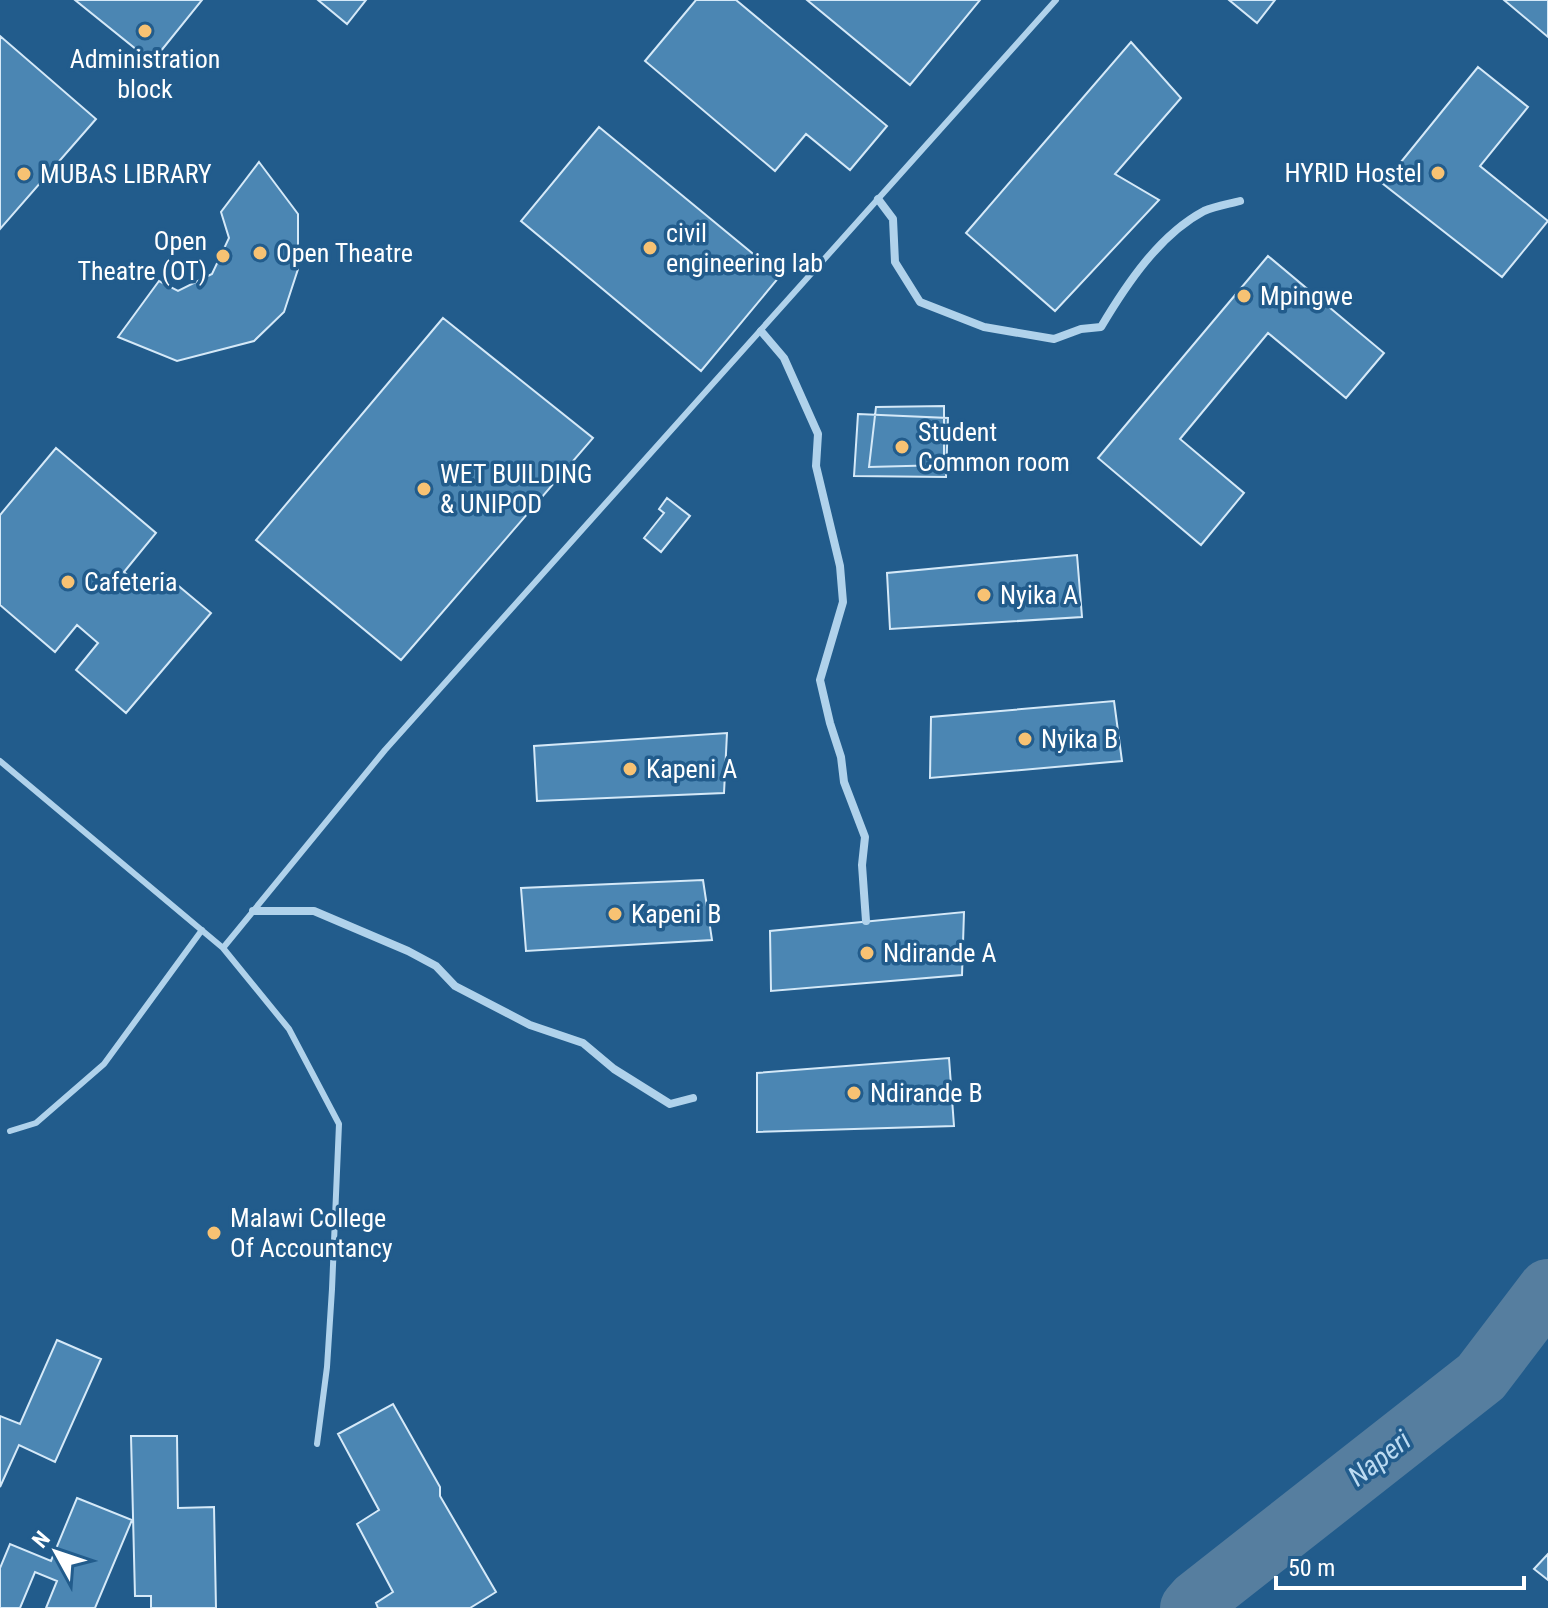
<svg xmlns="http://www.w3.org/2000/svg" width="1548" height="1608" viewBox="0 0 1548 1608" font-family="'Roboto Condensed',sans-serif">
<rect width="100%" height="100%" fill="#225c8c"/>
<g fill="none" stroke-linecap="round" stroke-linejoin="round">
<path stroke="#567e9f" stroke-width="60" d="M1190,1608L1197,1600L1481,1377L1548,1289"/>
</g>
<path fill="#4b86b3" stroke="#d5e9f8" stroke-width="2" d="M75,0H202L152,62Z
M318,0H366L347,24Z
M696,0H736L887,126L850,170L806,134L775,171L645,61Z
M807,0H980L910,85Z
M1229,0H1275L1257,23Z
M1504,0H1548V37Z
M0,36L96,119L0,229Z
M1131,42L1181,98L1115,174L1159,200L1055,311L966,233Z
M1478,67L1528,107L1480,166L1548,221L1502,277L1378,180L1401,162Z
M599,127L780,276L701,371L521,221Z
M259,162L298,214V269L284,312L254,341L177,361L118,337L159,281L178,291L212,274L229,238L221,212Z
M1268,256L1384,353L1346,398L1268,333L1180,439L1244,493L1201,545L1098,458Z
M443,318L593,438L401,660L256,540Z
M944,406V465L869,467L876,407Z
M858,414L948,418L946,477L854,476Z
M56,448L156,533L124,572L146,592L163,573L211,613L126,713L76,670L98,643L77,625L55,652L0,605V515Z
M667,498L690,516L661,552L644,538L664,513L659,509Z
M1077,555L1082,617L890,629L887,573Z
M1114,701L1122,761L930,778L931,717Z
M727,733L724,793L537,801L534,746Z
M703,880L712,940L526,951L521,888Z
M964,912L962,975L771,991L770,931Z
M949,1058L954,1126L757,1132V1073Z
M57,1340L101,1359L55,1462L19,1445L0,1487V1416L20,1424Z
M393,1404L440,1487V1496L496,1592L470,1608H378L376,1603L393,1592L357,1524L379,1510L338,1434Z
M131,1436H177L178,1508L214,1507L216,1608H151V1596H135Z
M77,1498L132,1520L95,1608H46L57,1581L35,1572L20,1608H0V1568L10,1544L51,1561Z
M1548,1554V1580L1534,1569Z"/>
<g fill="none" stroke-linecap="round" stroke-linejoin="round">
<path stroke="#b0d2eb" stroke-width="6" d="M0,761L223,948L289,1029L339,1124L332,1289L327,1367L317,1444
M223,948L385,750L1056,0
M10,1131L36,1123L104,1064L202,930"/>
<path stroke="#b0d2eb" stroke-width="8" d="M878,199L893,219L895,262L920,302L984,327L1054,339L1081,329L1101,327C1126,285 1159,235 1204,211C1215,206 1229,204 1240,201
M761,331L784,358L818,434L816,466L840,566L843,602L820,680L830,723L841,757L844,782L865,837L862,865L866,921
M253,911H314L408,951L436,966L455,986L530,1025L583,1043L614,1069L670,1104L693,1098"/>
</g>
<g fill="#f7c273" stroke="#225c8c" stroke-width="3">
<circle cx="145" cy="31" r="8"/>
<circle cx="1438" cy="173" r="8"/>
<circle cx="24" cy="174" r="8"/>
<circle cx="650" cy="248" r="8"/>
<circle cx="260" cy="253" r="8"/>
<circle cx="223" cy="256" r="8"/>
<circle cx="1244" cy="296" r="8"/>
<circle cx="902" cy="447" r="8"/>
<circle cx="424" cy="489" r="8"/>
<circle cx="68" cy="582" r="8"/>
<circle cx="984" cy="595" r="8"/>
<circle cx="1025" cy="739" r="8"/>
<circle cx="630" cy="769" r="8"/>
<circle cx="615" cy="914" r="8"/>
<circle cx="867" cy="953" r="8"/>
<circle cx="854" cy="1093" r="8"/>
<circle cx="214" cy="1233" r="8"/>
</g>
<g text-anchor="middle" stroke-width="7" stroke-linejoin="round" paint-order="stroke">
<g font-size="26" fill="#fff" stroke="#225c8c" text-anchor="start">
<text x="145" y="68" text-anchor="middle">Administration<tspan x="145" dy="30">block</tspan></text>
<text x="1422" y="182" text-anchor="end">HYRID Hostel</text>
<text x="40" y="183">MUBAS LIBRARY</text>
<text x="666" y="242">civil<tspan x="666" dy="30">engineering lab</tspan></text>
<text x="207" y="250" text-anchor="end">Open<tspan x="207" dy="30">Theatre (OT)</tspan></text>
<text x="276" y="262">Open Theatre</text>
<text x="1260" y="305">Mpingwe</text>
<text x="918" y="441">Student<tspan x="918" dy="30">Common room</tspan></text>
<text x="440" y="483">WET BUILDING<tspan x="440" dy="30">&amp; UNIPOD</tspan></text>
<text x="84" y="591">Cafeteria</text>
<text x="1000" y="604">Nyika A</text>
<text x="1041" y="748">Nyika B</text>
<text x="646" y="778">Kapeni A</text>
<text x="631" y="923">Kapeni B</text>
<text x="883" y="962">Ndirande A</text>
<text x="870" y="1102">Ndirande B</text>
<text x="230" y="1227">Malawi College<tspan x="230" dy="30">Of Accountancy</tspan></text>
</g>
<g font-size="28" font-style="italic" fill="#bcdbf2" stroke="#225c8c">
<text transform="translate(1379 1458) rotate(-38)" y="10">Naperi</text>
</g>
</g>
<g transform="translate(56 1552) rotate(310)" stroke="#225c8c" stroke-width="6" paint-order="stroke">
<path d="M0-6L14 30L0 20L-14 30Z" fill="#ffffff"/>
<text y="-12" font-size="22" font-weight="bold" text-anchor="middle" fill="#ffffff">N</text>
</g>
<path d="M1276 1576v12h248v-12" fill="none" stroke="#ffffff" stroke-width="4"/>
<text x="1288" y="1576" font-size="24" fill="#ffffff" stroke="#225c8c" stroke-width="6" paint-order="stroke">50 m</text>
</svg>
